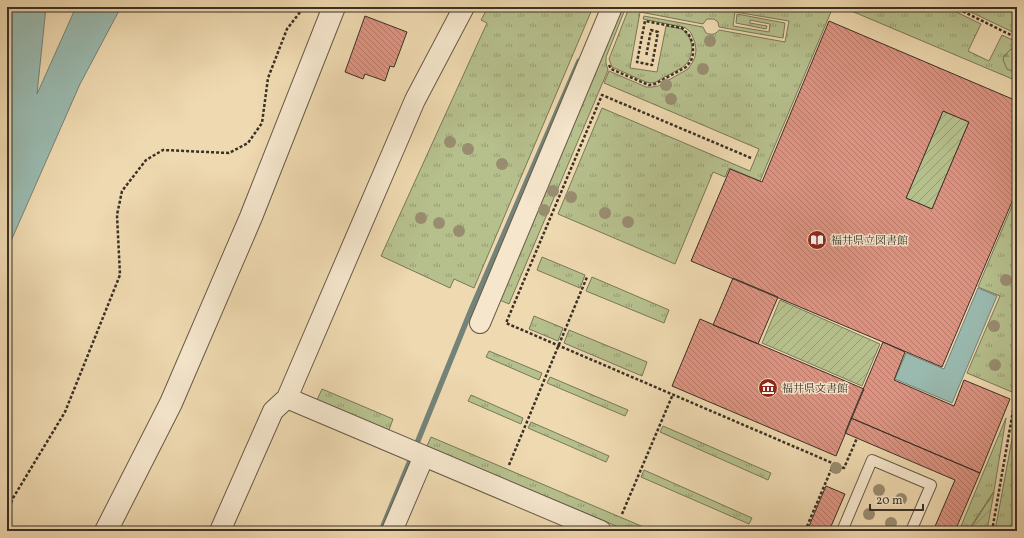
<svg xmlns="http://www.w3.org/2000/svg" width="1024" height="538" viewBox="0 0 1024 538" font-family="Vollkorn,'Noto Serif JP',serif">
<defs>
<pattern id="grass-tufts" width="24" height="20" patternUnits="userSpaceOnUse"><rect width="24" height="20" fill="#b6c08d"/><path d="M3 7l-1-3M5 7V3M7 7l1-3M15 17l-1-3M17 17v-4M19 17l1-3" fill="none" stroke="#959d73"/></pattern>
<pattern id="forest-firs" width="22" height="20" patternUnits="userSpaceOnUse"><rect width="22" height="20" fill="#b6c08d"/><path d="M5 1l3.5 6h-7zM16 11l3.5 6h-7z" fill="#959d73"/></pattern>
<pattern id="garden-furrows" width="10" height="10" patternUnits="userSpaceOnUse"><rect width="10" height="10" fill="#b6c08d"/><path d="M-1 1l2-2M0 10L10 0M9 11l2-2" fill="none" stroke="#959d73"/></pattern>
<pattern id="building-back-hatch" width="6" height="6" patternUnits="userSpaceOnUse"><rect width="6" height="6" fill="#de9381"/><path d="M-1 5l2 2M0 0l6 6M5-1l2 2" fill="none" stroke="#b5796a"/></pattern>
</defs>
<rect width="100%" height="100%" fill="#efd9b0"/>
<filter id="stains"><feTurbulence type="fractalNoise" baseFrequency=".005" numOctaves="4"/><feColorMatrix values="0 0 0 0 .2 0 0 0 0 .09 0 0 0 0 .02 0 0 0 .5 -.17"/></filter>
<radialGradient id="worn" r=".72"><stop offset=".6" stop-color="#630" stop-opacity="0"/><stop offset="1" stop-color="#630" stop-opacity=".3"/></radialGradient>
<path fill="url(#grass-tufts)" stroke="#78785a" d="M488,7H593L474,288L454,279L450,288L381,256L487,23L481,20Z
M618,7H626L606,57V63L608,70L509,304L495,298Z
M631,7H833L760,181L729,168L725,177L713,172L675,264L558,214L602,108L750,171L759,149L604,83L609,71L646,87H652L658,86L688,69L692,63L695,57L696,50L695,43L691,33L686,28L683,27L643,19L644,16L703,27L706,33C711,35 715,35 719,30L785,42L789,21L735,12L733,26L769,32L770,24L750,20V23L767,26L766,29L736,23L737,14L785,23L783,38L719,27L718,22L714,19H707L703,24L640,12L630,68L657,72L666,26C670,27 676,27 681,29C694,35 695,56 685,65C680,70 663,77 656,82L651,83L646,82L612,67L609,59L627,13Z
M842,7H946L981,24L968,51L989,61L1002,35L1017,42V81Z
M960,7H1017V34Z
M1017,194V363L1012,392L967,373L1000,296L978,287Z
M542,257L585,275L580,288L537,270Z
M592,277L669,310L664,323L586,291Z
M534,316L563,328L558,341L529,329Z
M569,330L647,362L642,376L564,343Z
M489,351L542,373L539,380L486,357Z
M550,377L628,410L625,416L547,383Z
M322,389L393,419L389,430L317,400Z
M471,395L523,418L521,424L468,401Z
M1017,412V531H995Z
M1006,418L994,491L968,531H959Z
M531,422L609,456L606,462L528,428Z
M663,426L771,473L768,480L660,432Z
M431,437L653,531H628L427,446Z
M644,470L752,518L749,524L641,477Z"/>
<path fill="url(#forest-firs)" stroke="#78785a" d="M1011,49H1017V73L1007,69L1003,60L1004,56Z"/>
<path fill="url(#garden-furrows)" stroke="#78785a" d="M943,111L969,122L932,209L906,198Z
M780,300L880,344L862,386L762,343Z
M994,492L987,531H969Z"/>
<path fill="#9abab0" stroke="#748379" d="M7,7H46L37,94L76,7H121L80,84L7,250Z
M978,288L997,296L952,403L895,379L906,353L944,369Z"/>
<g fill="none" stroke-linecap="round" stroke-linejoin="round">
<path stroke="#748379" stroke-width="5.5" d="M415,448L471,310L579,61
M381,531L412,456"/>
</g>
<path fill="url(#building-back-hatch)" stroke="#3a3127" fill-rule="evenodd" d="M365,16L407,32L394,67L390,66L385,81L365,74L363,79L345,72Z
M829,21L1017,101V190L942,367L691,261L730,169L762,182ZM943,111L969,122L932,209L906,198Z
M733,278L778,297L758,344L713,325Z
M700,319L864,389L836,456L672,386Z
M883,342L905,352L894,380L954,406L964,380L1010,399L980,473L851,418Z
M851,418L980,473L955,531H933L955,480L845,433Z
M826,486L845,494L829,531H807Z"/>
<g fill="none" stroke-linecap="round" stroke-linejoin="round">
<defs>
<path id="service" d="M842,531L872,460L931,485L911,531"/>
<path id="minor" d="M480,323L612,7
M287,398L601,531
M220,531L273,411L287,398L415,100L464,7
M392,531L424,456"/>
<path id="tertiary" d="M106,531L171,403L251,217L334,7"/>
</defs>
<use href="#service" stroke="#675b49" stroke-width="12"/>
<use href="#minor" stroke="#675b49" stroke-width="22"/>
<use href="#tertiary" stroke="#675b49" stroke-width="24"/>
<path stroke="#3a3127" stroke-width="2.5" stroke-dasharray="3 2" stroke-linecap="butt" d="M954,7L1017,38
M609,65L611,69L644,83L649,85L655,84L686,67L691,61L693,54V44L689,35L682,28L645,21L637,62L652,65L658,32L651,30L646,57
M751,158L602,95L506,323L844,468L857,438
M509,465L587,277
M7,512L13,498L65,412L120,275L117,215L122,191L146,160L163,150L229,153L248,143L262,123L268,78L287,29L304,7
M622,514L673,394
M805,531L834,463
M992,531L1017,388"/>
<use href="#service" stroke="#f5e6cc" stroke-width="10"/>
<use href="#minor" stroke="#f5e6cc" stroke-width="20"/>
<use href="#tertiary" stroke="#f5e6cc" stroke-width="22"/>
</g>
<g fill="#998d70">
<circle cx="710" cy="41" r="6"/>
<circle cx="703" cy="69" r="6"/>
<circle cx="666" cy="85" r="6"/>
<circle cx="671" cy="99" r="6"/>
<circle cx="450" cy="142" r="6"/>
<circle cx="468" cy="149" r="6"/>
<circle cx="502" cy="164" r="6"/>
<circle cx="553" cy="191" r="6"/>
<circle cx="571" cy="197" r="6"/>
<circle cx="544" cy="210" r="6"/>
<circle cx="605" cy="213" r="6"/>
<circle cx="421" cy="218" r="6"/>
<circle cx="628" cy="222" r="6"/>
<circle cx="439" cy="223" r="6"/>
<circle cx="459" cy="231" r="6"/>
<circle cx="1006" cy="280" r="6"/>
<circle cx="994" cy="326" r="6"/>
<circle cx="995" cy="365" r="6"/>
<circle cx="836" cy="468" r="6"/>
<circle cx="879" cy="490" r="6"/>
<circle cx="901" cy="499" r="6"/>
<circle cx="869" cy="514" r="6"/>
<circle cx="891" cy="523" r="6"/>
</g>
<defs>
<symbol id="library-disc" viewBox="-11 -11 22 22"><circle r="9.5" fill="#8f2418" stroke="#f5e6cc"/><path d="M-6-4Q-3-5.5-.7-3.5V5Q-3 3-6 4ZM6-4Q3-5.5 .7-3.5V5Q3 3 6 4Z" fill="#fff"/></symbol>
<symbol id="museum-disc" viewBox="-11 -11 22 22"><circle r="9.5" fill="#8f2418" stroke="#f5e6cc"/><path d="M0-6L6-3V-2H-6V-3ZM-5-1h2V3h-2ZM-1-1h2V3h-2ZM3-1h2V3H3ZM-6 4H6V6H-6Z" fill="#fff"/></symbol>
</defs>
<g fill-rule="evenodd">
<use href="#library-disc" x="806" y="229" width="22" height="22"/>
<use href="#museum-disc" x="757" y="377" width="22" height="22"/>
</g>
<g text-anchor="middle" stroke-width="3" stroke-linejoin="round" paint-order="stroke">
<g font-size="11" fill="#3a3127" stroke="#f5e6cc" text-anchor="start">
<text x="831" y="244">福井県立図書館</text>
<text x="782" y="392">福井県文書館</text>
</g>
</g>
<rect width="1024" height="538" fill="none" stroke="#efd9b0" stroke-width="24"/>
<rect x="8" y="8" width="1008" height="522" fill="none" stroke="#3a3127" stroke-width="2"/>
<rect x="12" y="12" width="1000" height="514" fill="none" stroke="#3a3127"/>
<path d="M870 504v6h53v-6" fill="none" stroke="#3a3127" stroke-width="2"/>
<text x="876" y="504" font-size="12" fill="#3a3127" stroke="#f5e6cc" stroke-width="3" paint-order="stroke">20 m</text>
<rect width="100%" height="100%" filter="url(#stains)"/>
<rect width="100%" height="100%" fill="url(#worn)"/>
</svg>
